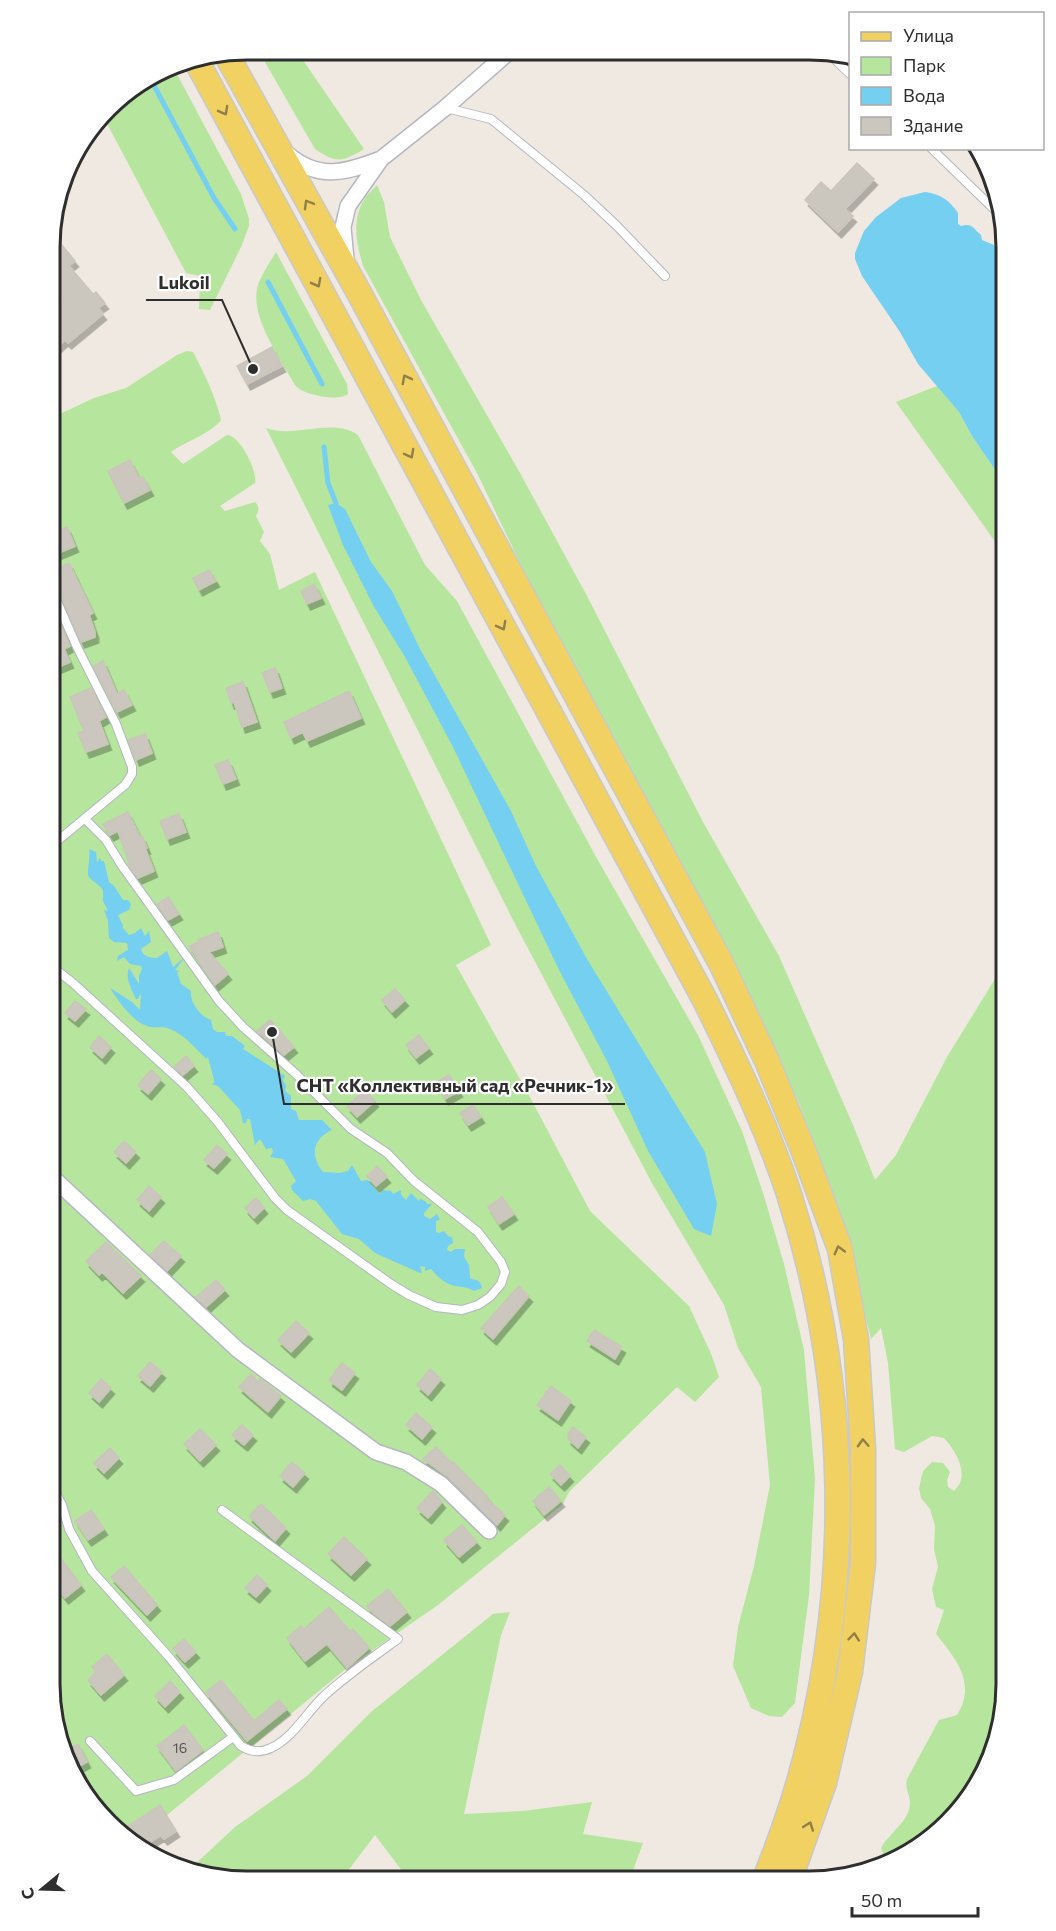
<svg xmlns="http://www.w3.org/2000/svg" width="1056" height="1931" viewBox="0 0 1056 1931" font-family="Commissioner,sans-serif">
<defs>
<filter id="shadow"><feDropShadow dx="3.5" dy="6" stdDeviation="0" flood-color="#0004"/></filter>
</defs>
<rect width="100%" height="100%" fill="#efe9e1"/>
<path fill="#b6e59e" d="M258,50H296L364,149C342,162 337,164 315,149Z
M172,65L241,194L249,219V226L241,247L210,310L199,309L200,276L186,273L103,116L117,99Z
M377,185L384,202L390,237L421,300L520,473L587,596L703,822L779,956L853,1125L875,1180L896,1155L947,1057L1006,961V1327L1000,1339L1006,1437V1697L992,1759L965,1804L929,1841L887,1863L881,1848C889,1833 910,1821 910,1803C910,1794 905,1790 907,1779L939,1720L957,1715C977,1683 956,1659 936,1634L944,1610L936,1607L932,1589L938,1567L934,1549L935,1526L930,1509L921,1498L919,1488L923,1471L932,1462L943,1463L950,1472L947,1480L948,1487L954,1491C971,1476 956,1451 944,1438L932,1436L904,1452L895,1449L888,1363L881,1328L871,1339L845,1231L834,1196L799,1103L773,1047L572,672L478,475L363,266C357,245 351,220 364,200C367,194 373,190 377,185Z
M276,252L347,384L348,394C339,402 307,395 298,388C295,386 294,383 292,380C278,354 249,315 258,285C262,274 270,262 276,252Z
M187,351L193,352C204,373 216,397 221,420C209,435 186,441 171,452L183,464L227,435C240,435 258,472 255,483L220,506L225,511L255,502C260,507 259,510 256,516L264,532L260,541L270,554L279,590L315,572L491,945L456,965L531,1099L590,1211L689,1306L712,1356L719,1377L695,1402L677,1387L569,1492L563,1504L438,1605L347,1668L145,1833L128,1834V1840L117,1833L60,1748L50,1684L51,418L94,398L126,388L177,355Z
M937,386L959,412L972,436L1006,486V557L896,402Z
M266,428C295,439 331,417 358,435L425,565L457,601L595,855L698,1035L742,1131L764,1196L784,1264L804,1350L815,1479L809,1595L795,1703L782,1717L769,1716L751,1708L733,1666L738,1627L754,1566L770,1485L761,1387L738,1348L724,1305L653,1185L514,922Z
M510,1612L501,1635L464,1814L523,1811L592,1802L583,1834L643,1843L629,1881L409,1880L375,1835L341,1880H221L189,1870L235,1827L307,1776L371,1712L493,1614Z"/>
<path fill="#75cff0" d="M925,192C941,194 950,201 958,213V224L961,226C973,223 972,228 981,235L982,240L994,245L1006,270V486L972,436L959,412L918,364L900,332L862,276L855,259V253L864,231L876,217L901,198Z
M336,503L345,509L371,562L392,591L420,649L511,811L536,866L587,959L705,1152L717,1204L711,1236L694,1229L648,1151L607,1061L559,970L453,747L405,657L373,605L343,545L328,505Z
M89,849L96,852L97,862L100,858L101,861H104L109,882L114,886L123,900H128L131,904L129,910L118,915L123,926L122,929L123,928L129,935L135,933L141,928L145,936L149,931L151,942L141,949C143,957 151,958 157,958L167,951L173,967L185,957L175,970L180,971L177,972L181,984L191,991C189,1002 201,1017 211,1020L213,1029L217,1032H225L226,1036H232L245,1046L243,1049L285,1076L283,1080L286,1086L285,1091L291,1096V1109L296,1111L299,1120H322L332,1130C312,1139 310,1156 323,1172L340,1173L348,1171L352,1165L361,1181L368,1180L380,1194L382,1190L391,1191L393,1194L401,1190V1195L406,1200L411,1193L419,1201L420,1199L425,1201L427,1204H432L424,1213V1216L430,1219L437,1214L440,1220L436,1221V1232L439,1233L444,1231L448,1236L452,1237L453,1243L448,1246L447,1250L451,1252L455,1249H465L464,1257L469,1265L470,1278C475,1281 480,1278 482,1288L474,1291C468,1287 463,1287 455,1286C445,1284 438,1277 431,1269L425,1271V1267L420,1266L422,1273H420L375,1253L359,1239L342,1234L316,1201L310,1199L303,1201L292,1190L291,1186L296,1181L283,1159L270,1157L273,1152L272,1148L266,1149L260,1139L255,1145L250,1119H247L246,1123H243L240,1110L218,1086L211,1084L214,1083V1080L208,1057L206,1059C196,1048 183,1034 170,1029C163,1026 158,1028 151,1027C134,1024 119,1002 110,988L132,1002L140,1010L141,993L138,999H136C131,989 125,978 129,968L139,984V976L142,968L141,966L130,964L124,957L117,961L118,956L128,950L127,943L114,942L109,938L108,921L104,910L108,911L103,901V890C99,884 93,882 89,877C86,873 91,858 89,849Z"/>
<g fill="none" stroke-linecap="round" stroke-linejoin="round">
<path stroke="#75cff0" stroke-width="5" d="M150,78L214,198L235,229
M268,282L322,384
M324,447L328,483L336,503"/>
</g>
<path fill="#cbc7bf" stroke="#cbc5ba" stroke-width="1.5" filter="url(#shadow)" d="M857,163L874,179L845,209L853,216L838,232L805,200L821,182L831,191Z
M51,232L75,261L69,266L93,294L96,292L105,303L98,308L103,314L68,343L65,340L51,352V310L63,300L51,286Z
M272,347L282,366L247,384L237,366Z
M130,460L139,478L143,477L150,490L124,503L108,471Z
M67,527L75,546L56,554L51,542V534Z
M69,563L93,613L89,615L95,632V637L81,642L56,586L51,582V572Z
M209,570L216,581L199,590L193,578Z
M314,584L321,598L307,604L301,591Z
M51,602L70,646L64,649L70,662L56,668L51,656Z
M103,661L117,694L124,690L132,705L117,712L93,666Z
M275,668L282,688L270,692L262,673Z
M243,682L257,722L242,727L234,702L231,703L226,688Z
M91,688L106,717L99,721L108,744L86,752L78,733L84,731L70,697Z
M349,691L361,718L307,741L303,732L291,738L284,722Z
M145,734L152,753L136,760L128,740Z
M228,760L236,779L223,784L215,765Z
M128,812L140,837L142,836L147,848H145L154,871L138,878L131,869L118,831L110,835L103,824Z
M179,814L186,832L167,839L160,821Z
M168,897L179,914L168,920L157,904Z
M218,932L223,947L209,952L228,974L215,985L189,946L199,942L198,940Z
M395,989L405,1000L392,1012L382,1000Z
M75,1001L86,1009L75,1021L65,1013Z
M270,1020L294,1047L284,1055L257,1031Z
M419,1035L429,1048L416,1058L406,1045Z
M99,1036L111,1047L102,1058L90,1047Z
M186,1056L194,1066L183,1075L174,1067Z
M151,1070L161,1079L148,1094L138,1085Z
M449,1075L459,1091L445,1099L436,1082Z
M365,1090L375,1101L357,1117L347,1106Z
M473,1105L481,1117L468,1125L460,1113Z
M124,1141L136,1152L126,1163L114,1152Z
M217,1145L227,1154L214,1168L204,1160Z
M377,1166L387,1177L376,1186L367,1176Z
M149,1186L161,1197L149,1211L137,1200Z
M502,1197L514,1214L499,1224L488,1207Z
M256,1198L264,1208L254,1218L245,1208Z
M164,1241L181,1256L167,1271L150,1255Z
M106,1242L141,1276L123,1293L102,1272L99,1275L86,1261Z
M216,1280L225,1290L206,1307L196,1297Z
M519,1286L529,1296L493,1339L481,1328Z
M296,1321L309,1333L291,1352L278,1340Z
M594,1330L622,1347L615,1359L587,1341Z
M150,1362L162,1372L150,1386L138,1376Z
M342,1363L355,1373L342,1390L329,1380Z
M430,1369L441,1379L428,1395L417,1385Z
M251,1374L258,1381L260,1379L281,1396L268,1412L239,1387Z
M101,1379L111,1388L99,1402L89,1393Z
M551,1386L571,1401L558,1420L537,1405Z
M416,1413L432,1427L422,1439L406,1425Z
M242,1425L253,1435L244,1445L232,1435Z
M573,1427L586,1437L578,1448L568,1439V1434Z
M200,1429L216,1445L200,1461L184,1444Z
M436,1447L452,1463L453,1462L488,1497L486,1498L505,1515L497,1525L448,1477L423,1459Z
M110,1448L119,1458L104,1473L94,1463Z
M292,1462L305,1473L293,1487L280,1476Z
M560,1465L570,1476L561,1485L550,1474Z
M549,1487L561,1501L544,1515L533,1501Z
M433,1491L442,1502L428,1518L417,1508Z
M261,1504L286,1528L275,1541L249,1516Z
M91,1510L104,1529L88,1540L75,1521Z
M462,1525L477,1542L459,1557L444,1540Z
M344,1537L367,1559L351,1575L328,1554Z
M50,1544L81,1585L65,1598L50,1579Z
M124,1566L157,1605L147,1615L111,1577Z
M257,1575L267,1585L256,1597L245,1588Z
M388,1589L407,1612L390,1626L373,1613L367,1606Z
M329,1607L350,1631L353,1629L369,1648L347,1668L327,1644L305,1661L287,1638L301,1626L304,1629Z
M184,1639L196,1652L185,1662L173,1649Z
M107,1654L124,1675L101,1695L88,1680L96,1672L92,1667Z
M221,1680L254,1721L279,1700L287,1709L247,1741L206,1692Z
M170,1681L180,1692L165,1707L155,1696Z
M184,1725L203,1750L176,1771L157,1746Z
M78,1744L87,1762L74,1769L63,1752Z
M160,1805L176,1831L164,1839L161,1835L141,1848L127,1827Z"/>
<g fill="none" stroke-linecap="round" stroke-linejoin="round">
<defs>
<path id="service" d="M828,53L850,74
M446,108L491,119L584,195L617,226L665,276
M931,148L1001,216
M50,847L125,785L132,774V767L116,724L77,647L51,588
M50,965L73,983L186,1086L217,1121L275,1198L287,1210L391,1284L409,1295L436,1307L462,1310L478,1305L490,1297L501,1284L505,1272L501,1262L478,1232L414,1181L387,1153L351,1129L296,1074L243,1027L219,1001L122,866L106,840L86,820
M50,1481L62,1505L69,1529L92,1571L169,1657L241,1746C251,1752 261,1753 271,1748C293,1738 307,1712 324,1696C347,1675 373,1657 398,1639L222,1510
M90,1741L136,1791L174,1780L233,1737"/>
<path id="minor" d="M286,153C318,181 345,173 381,159
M346,260L343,227L348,206L381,159L445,108L510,51
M50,1175L238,1350L376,1452L406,1462L441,1484L489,1531"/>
<path id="primary" d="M226,54L358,291L722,965L767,1061L804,1152L840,1249L856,1339L863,1448V1563L850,1672L824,1783L789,1881
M196,60L705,1000C736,1063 767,1127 789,1194C850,1385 854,1589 799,1782C789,1816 777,1849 764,1881"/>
</defs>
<use href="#service" stroke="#b4b7c1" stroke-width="10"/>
<use href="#minor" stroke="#b4b7c1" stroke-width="18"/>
<use href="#primary" stroke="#c9c9c9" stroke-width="27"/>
<use href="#service" stroke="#fff" stroke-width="8"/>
<use href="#minor" stroke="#fff" stroke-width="15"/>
<use href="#primary" stroke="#f2d163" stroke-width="24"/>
</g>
<defs><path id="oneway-chevron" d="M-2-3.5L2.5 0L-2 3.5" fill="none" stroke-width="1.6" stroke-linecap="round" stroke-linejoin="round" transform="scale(1.5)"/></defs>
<g stroke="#908048">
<use href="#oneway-chevron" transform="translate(224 111) rotate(62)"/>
<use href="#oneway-chevron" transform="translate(308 204) rotate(-120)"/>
<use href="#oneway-chevron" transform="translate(317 283) rotate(62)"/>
<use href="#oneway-chevron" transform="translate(406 379) rotate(-118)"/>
<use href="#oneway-chevron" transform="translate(410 454) rotate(62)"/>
<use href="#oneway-chevron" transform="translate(502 626) rotate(62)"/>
<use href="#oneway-chevron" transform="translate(839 1250) rotate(-105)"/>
<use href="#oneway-chevron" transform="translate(863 1443) rotate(-93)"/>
<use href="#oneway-chevron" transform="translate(854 1637) rotate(-84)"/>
<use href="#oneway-chevron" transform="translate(809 1826) rotate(-70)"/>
</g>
<g text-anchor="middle" stroke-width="4.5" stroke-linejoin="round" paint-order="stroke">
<g font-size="14" fill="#555452">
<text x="180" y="1753">16</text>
</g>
</g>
<path d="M0 0H1056V1931H0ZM247 60H809A187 187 0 0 1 996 247V1684A187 187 0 0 1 809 1871H247A187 187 0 0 1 60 1684V247A187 187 0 0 1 247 60Z" fill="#fff" fill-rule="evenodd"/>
<path fill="none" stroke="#2e2e2e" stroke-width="3" d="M247 60H809A187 187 0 0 1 996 247V1684A187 187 0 0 1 809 1871H247A187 187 0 0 1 60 1684V247A187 187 0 0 1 247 60Z"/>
<path fill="none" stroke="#2e2e2e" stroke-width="2" d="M253 369L222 300H146M272 1032L284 1104H625"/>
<g fill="#2e2e2e" stroke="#fff" stroke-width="2">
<circle cx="253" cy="369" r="6"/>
<circle cx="272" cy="1032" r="6"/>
</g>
<g font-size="18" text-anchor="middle" font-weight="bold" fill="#2e2e2e" stroke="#fff" stroke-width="4.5" stroke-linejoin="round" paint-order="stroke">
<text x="184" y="289">Lukoil</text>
<text x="455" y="1092">СНТ «Коллективный сад «Речник-1»</text>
</g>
<rect x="849" y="12" width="195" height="138" fill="#ffffff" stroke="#ababab" stroke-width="1.5"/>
<rect x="861" y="32" width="30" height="9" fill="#f2d163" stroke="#ababab" stroke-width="1.5"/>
<text x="903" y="42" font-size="18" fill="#2e2e2e">Улица</text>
<rect x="861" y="57" width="30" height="18" fill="#b6e59e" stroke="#ababab" stroke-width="1.5"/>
<text x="903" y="72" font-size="18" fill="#2e2e2e">Парк</text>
<rect x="861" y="87" width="30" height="18" fill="#75cff0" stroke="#ababab" stroke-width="1.5"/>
<text x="903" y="102" font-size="18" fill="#2e2e2e">Вода</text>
<rect x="861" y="117" width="30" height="18" fill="#cbc7bf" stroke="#ababab" stroke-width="1.5"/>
<text x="903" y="132" font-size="18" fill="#2e2e2e">Здание</text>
<g transform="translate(42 1889) rotate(251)" stroke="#ffffff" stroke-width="4.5" paint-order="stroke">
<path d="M0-4.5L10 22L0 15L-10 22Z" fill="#2e2e2e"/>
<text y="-9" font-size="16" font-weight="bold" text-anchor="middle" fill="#2e2e2e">С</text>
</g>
<path d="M852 1907v9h126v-9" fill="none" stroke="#2e2e2e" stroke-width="3"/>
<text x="861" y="1907" font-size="18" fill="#2e2e2e" stroke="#ffffff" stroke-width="4.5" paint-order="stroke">50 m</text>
</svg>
